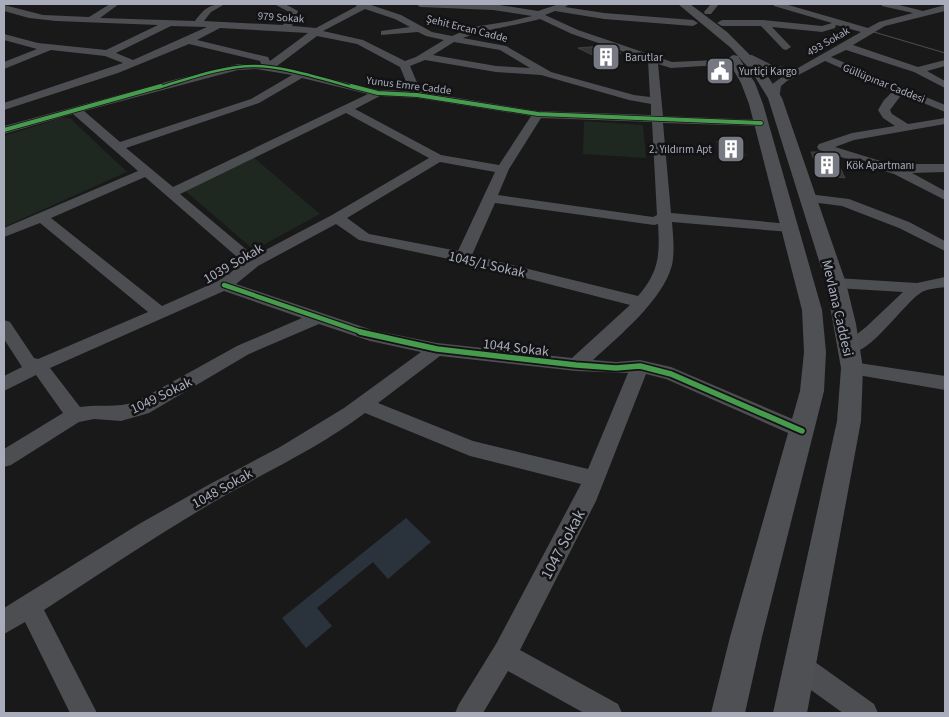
<svg xmlns="http://www.w3.org/2000/svg" width="949" height="717" viewBox="0 0 949 717" font-family="'Source Sans 3',sans-serif">
<rect width="100%" height="100%" fill="#191919"/>
<path fill="#1e2720" d="M61,118H70L127,172L4,227V136Z
M584,121L643,125L646,158L583,154Z
M252,156L320,214L254,250L183,189Z"/>
<path fill="#2a323c" d="M406,518L431,542L388,579L373,562L317,608L332,626L306,648L282,618Z"/>
<path fill="#353537" stroke="#414245" d="M602,46L621,53L607,62L578,48Z
M717,141L742,143L745,156L719,154Z
M811,152H820L835,157L845,178L819,174Z"/>
<g fill="none" stroke-linecap="round" stroke-linejoin="round">
<path fill="#4d4e52" fill-rule="evenodd" d="M110,4H119L100,18L195,21C204,9 209,4 225,4L211,12L204,21L283,25L289,12L274,4H285L298,11L292,26L316,28L357,6L354,4H372L371,5L401,15L432,32L452,36L473,27L511,21L532,16L493,10L420,7L416,4H493L538,11L559,4H570L565,7L604,13L693,20L698,23L693,26L604,19L555,11L545,15L578,30L672,62L739,59L740,61L735,64L671,68L658,64L663,116L761,120L767,123L761,126L663,123L671,213L790,224L795,225L797,228L795,231L790,232L672,222C673,236 675,250 672,265C663,300 619,336 593,360L616,362L640,360L671,367L809,426L812,431L809,436L802,439L795,436L666,379L646,374L596,501L520,650L618,704L622,713H584L508,671L483,713H455L459,704L496,644L581,484L470,456L365,413C321,446 272,469 224,496C163,531 104,571 44,610L97,713H70L25,622L4,634V608L139,524L210,484L280,447L344,408L421,352L370,341L319,324L249,354L149,413L121,421L94,419L79,422L11,465L4,467V449L63,413L36,375L4,391V376L22,367L4,339V320L10,322L34,358L38,359L148,312L40,223L4,237V228L138,171L73,114L4,134V126L177,79L238,64H261L260,61L189,44L118,73L4,110V103L123,63L105,56L51,50L4,69V62L37,49L4,40V34L38,43L106,50L158,25L56,21L29,18L4,11V5L43,15L89,17ZM365,9L395,19L410,27L381,31V35L418,32L426,36L444,40L416,57L405,61L363,40L323,31ZM540,19L572,34L648,60L650,97L634,95L551,72L506,46L463,38C487,28 515,26 540,19ZM171,26L207,27L133,60L116,53ZM220,28L308,33L270,61L268,57L197,40ZM317,36L357,44L400,67L410,91L378,90L277,66ZM454,42L500,50L530,68L496,66L433,55ZM425,60L496,72L541,75L629,100L651,104V115L538,111L421,92L410,66ZM256,69L292,75L251,99L120,142L84,111L238,70ZM302,78L368,94L173,187L126,148L259,103ZM380,96L417,98L531,116L499,165L441,155L355,109ZM346,113L429,158L332,215L254,256L180,194ZM541,118L652,122L657,215L653,217L498,195L509,169ZM440,162L495,172L458,251L369,234L347,218ZM145,177L244,263L218,281L162,306L51,218ZM495,203L654,225L658,224C660,255 659,272 638,296L472,255ZM336,224L359,240L463,262L630,305L572,358L437,343L372,330L236,284L258,266ZM224,291L302,318L237,346L136,402C116,408 100,404 80,407L50,368ZM440,356L576,371L628,373L588,469L473,441L378,403Z
M711,4H719L711,14H705L704,12Z
M773,4H785L868,28L879,22L913,13L882,6L881,4H895L923,11L945,5V11L885,26L853,45L918,67L945,60V66L927,71L945,81V88L914,72L846,50L831,57L945,105V112L902,94L890,110L892,114L908,124L945,118V124L854,140L835,147L900,167L917,164H945V172L912,173L945,191V200L894,174L819,150L817,147L819,144L852,133L895,126L883,118L878,110L884,100L893,91L825,61L787,81L781,86L779,100H771L769,98L771,85L786,74L762,68L744,59V55H752L774,66L798,68L861,32L836,25L835,28L822,32L772,27L791,47L786,50L783,49L761,26H722L717,23L722,20H763L822,26L832,23L774,6Z
M808,194L849,199L909,222L945,241V251L899,228L842,206L803,201L801,198Z
M945,277V287C938,288 928,289 922,292C902,304 867,361 843,353L840,349L843,345L866,327L903,292L836,288L830,287L828,283L830,279L836,278L917,283Z
M852,362L945,376V390L846,373L843,368L846,363Z
M799,653L808,657L874,704L878,713H843L790,675L786,666L790,657Z"/>
<path fill="#4f5054" fill-rule="evenodd" d="M678,4H690L727,32L761,66L782,98L846,283L856,324L863,368L861,421L807,713H773L837,421L841,368L826,283L768,98L752,72L731,48Z
M733,55L738,56L755,83L763,104L822,310L826,352L824,391L762,637L745,713H711L730,637L800,391L804,352L802,310L749,104L741,83L727,59Z"/>
<path stroke="#4d4e51" stroke-width="1" d="M779,4L945,53"/>
<defs>
<path id="cycleway-far3" d="M157,88C188,79 222,66 254,66C284,66 326,80 356,88"/>
<path id="cycleway-far2" d="M351,86L378,93L417,95L538,114L761,123
M4,130L161,86"/>
<path id="cycleway-far1" d="M224,285L364,333"/>
<path id="cycleway" d="M360,332L437,349L576,365L616,368L640,366L671,374L802,431"/>
</defs>
<use href="#cycleway-far3" stroke="#131315" stroke-width="4.5"/>
<use href="#cycleway-far2" stroke="#131315" stroke-width="5.5"/>
<use href="#cycleway-far1" stroke="#131315" stroke-width="7"/>
<use href="#cycleway" stroke="#131315" stroke-width="9"/>
<use href="#cycleway-far3" stroke="#469c4c" stroke-width="2.5"/>
<use href="#cycleway-far2" stroke="#469c4c" stroke-width="4"/>
<use href="#cycleway-far1" stroke="#469c4c" stroke-width="4.5"/>
<use href="#cycleway" stroke="#469c4c" stroke-width="5.5"/>
</g>
<defs>
<symbol id="building-square" viewBox="-11 -11 22 22"><rect x="-9" y="-9" width="18" height="18" rx="4" fill="#777982" stroke="#131315"/><path d="M-4-6H4V6H1V3H-1V6H-4ZM-2.5-4.3h1.7v1.8h-1.7ZM.8-4.3h1.7v1.8H.8ZM-2.5-1h1.7V.8h-1.7ZM.8-1h1.7V.8H.8Z" fill="#fff"/></symbol>
<symbol id="civic-square" viewBox="-11 -11 22 22"><rect x="-9" y="-9" width="18" height="18" rx="4" fill="#777982" stroke="#131315"/><path d="M-.6-6.5H3V-4.5H.6V-3L4-1V1h2V6H-6V1h2V-1L-.6-3ZM-1.2 2.5V6h2.4V2.5Z" fill="#fff"/></symbol>
</defs>
<g fill-rule="evenodd">
<use href="#building-square" x="590" y="41" width="32" height="32"/>
<use href="#civic-square" x="704" y="55" width="32" height="32"/>
<use href="#building-square" x="715" y="133" width="32" height="32"/>
<use href="#building-square" x="811" y="149" width="32" height="32"/>
</g>
<g text-anchor="middle" stroke-width="5" stroke-linejoin="round" paint-order="stroke">
<g font-size="11" fill="#a9adbb" stroke="#131315">
<text transform="translate(281 17) rotate(4)" y="4">979 Sokak</text>
<text transform="translate(467 28) rotate(14)" y="4">Şehit Ercan Cadde</text>
<text transform="translate(828 41) rotate(-30)" y="4">493 Sokak</text>
<text transform="translate(884 83) rotate(22)" y="4">Güllüpınar Caddesi</text>
<text transform="translate(409 85) rotate(7)" y="4">Yunus Emre Cadde</text>
</g>
<g font-size="11" fill="#a9adbb" stroke="#131315" text-anchor="start">
<text x="625" y="61">Barutlar</text>
<text x="739" y="75">Yurtiçi Kargo</text>
<text x="712" y="153" text-anchor="end">2. Yıldırım Apt</text>
<text x="846" y="169">Kök Apartmanı</text>
</g>
<g font-size="14" fill="#a9adbb" stroke="#131315">
<text transform="translate(233 263) rotate(-30)" y="5">1039 Sokak</text>
<text transform="translate(487 264) rotate(13)" y="5">1045/1 Sokak</text>
<text transform="translate(838 308) rotate(77)" y="5">Mevlana Caddesi</text>
<text transform="translate(516 347) rotate(7)" y="5">1044 Sokak</text>
<text transform="translate(161 395) rotate(-26)" y="5">1049 Sokak</text>
<text transform="translate(222 488) rotate(-29)" y="5">1048 Sokak</text>
</g>
<g font-size="16" fill="#a9adbb" stroke="#131315">
<text transform="translate(562 544) rotate(-62)" y="6">1047 Sokak</text>
</g>
</g>
<rect width="949" height="717" fill="none" stroke="#a9adbb" stroke-width="10"/>
</svg>
